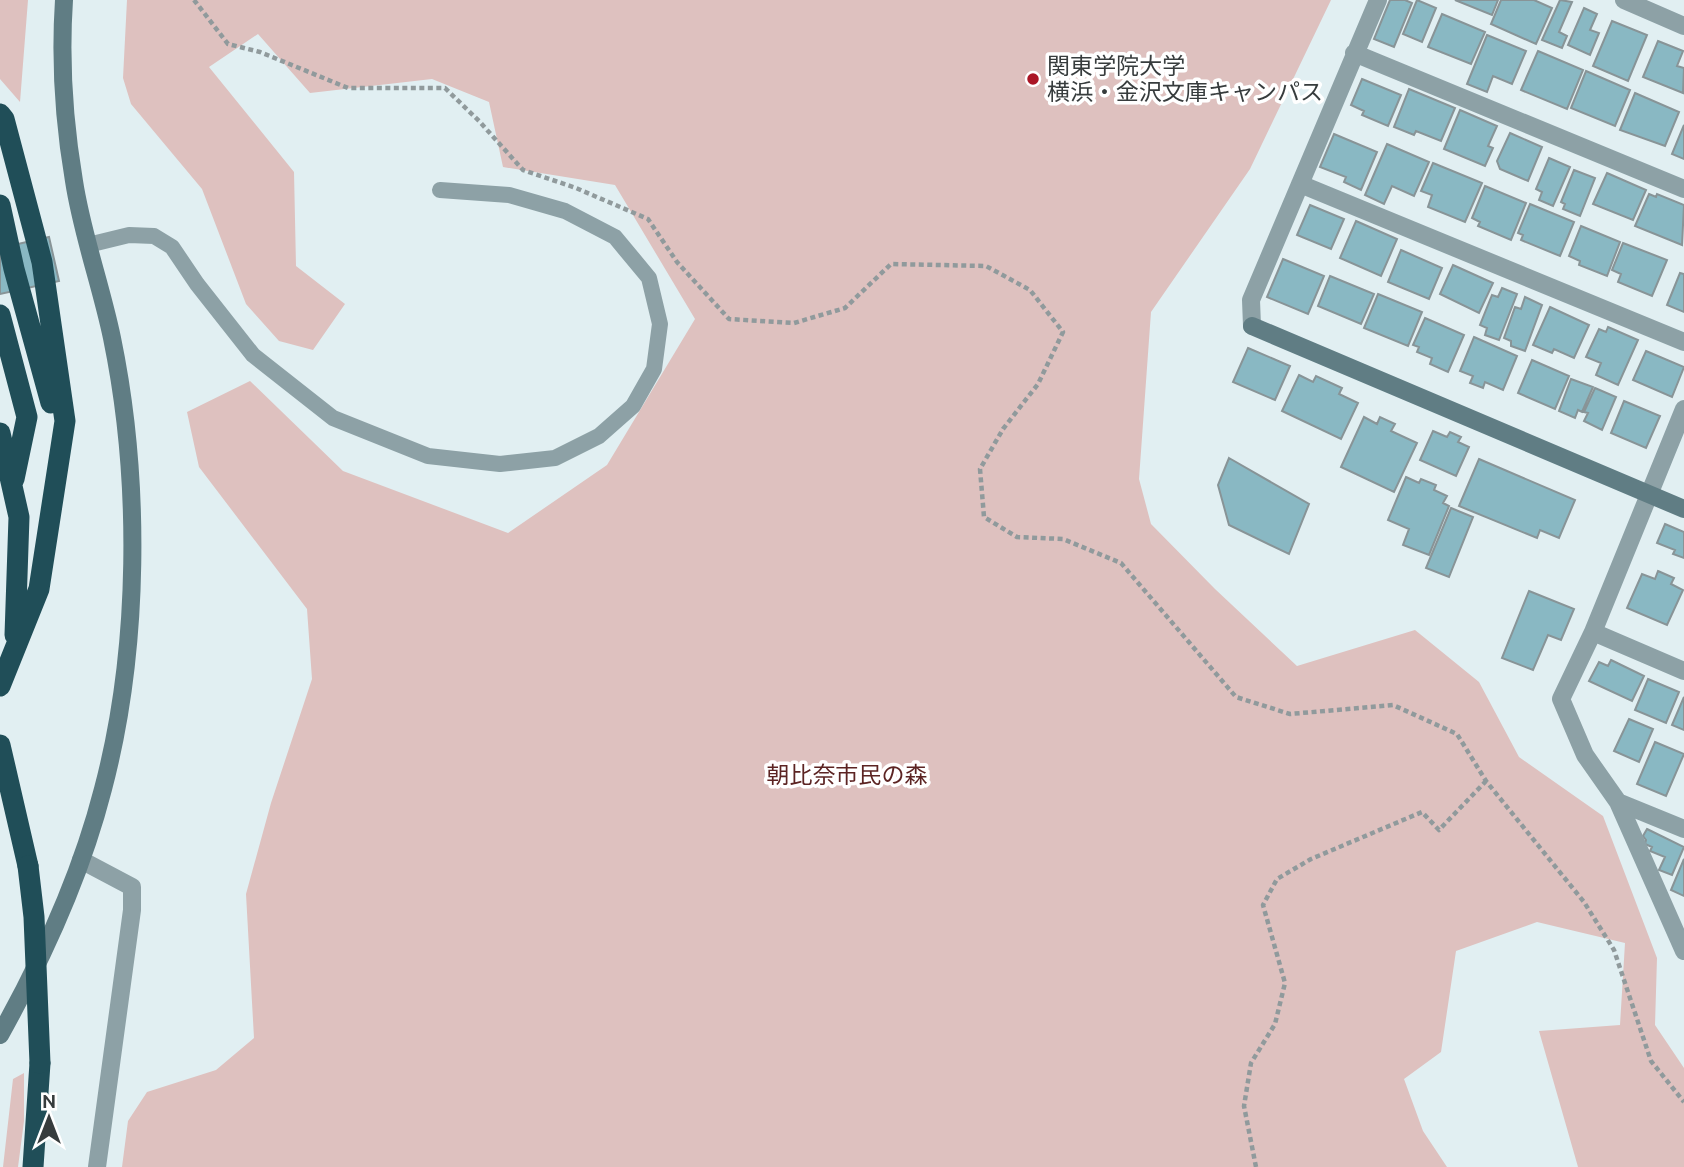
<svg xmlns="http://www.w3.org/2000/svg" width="1684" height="1167" viewBox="0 0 1684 1167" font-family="Ubuntu,'Noto Sans JP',sans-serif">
<rect width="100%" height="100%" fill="#e1eff2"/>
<path fill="#dec1bf" d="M0,0H28L20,102L0,79Z
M127,0H1331L1250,169L1151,312L1139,479L1151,524L1215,589L1297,666L1415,630L1479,682L1519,757L1603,816L1657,958L1655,1025L1684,1068V1167H1578L1539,1031L1620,1025L1625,943L1537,922L1456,951L1441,1052L1404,1079L1423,1131L1447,1167H122L128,1121L147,1092L216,1070L254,1038L246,894L271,803L312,679L307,609L199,467L187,412L250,381L343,471L508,533L607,465L695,319L615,185L503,167L489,102L432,79L310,93L258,34L209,67L294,172L296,266L345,304L313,350L279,341L246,304L202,189L131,104L123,78Z
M24,1073V1121L18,1167H3L13,1079Z"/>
<path fill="#89b8c3" stroke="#889497" stroke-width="2" d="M1390,0H1405L1412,3L1394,47L1374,39Z
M1417,0L1436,8L1422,42L1403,34Z
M1455,0H1498L1492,15Z
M1501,0H1534L1552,8L1536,44L1491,24Z
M1560,0L1572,2L1559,32L1567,36L1562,48L1542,40Z
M1584,8L1597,14L1590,30L1599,33L1590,55L1568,45Z
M1442,14L1485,32L1471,64L1428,47Z
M1612,21L1647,35L1628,81L1593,66Z
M1487,35L1526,51L1512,84L1493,76L1487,92L1467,84Z
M1658,41L1683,51L1677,66L1684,68L1683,93L1643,77Z
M1538,51L1583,70L1567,109L1521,90Z
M1586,71L1630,90L1615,126L1571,108Z
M1362,79L1401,95L1388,126L1362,115L1364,111L1351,105Z
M1409,89L1455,108L1441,141L1416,131L1414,135L1394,127Z
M1635,93L1679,112L1665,146L1620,130Z
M1460,110L1497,126L1488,146L1493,148L1485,166L1444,149Z
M1684,125V159L1672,154Z
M1510,133L1542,147L1528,181L1500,169L1497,161Z
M1334,134L1377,152L1361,190L1344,182L1346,177L1320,167Z
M1387,144L1429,162L1414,196L1392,186L1384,204L1365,195Z
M1549,158L1570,167L1553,206L1539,200L1542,192L1536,189Z
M1433,163L1482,183L1465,222L1428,207L1432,195L1421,191Z
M1574,170L1595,178L1580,216L1563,209L1565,204L1561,202Z
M1607,173L1646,190L1633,220L1593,204Z
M1485,186L1526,203L1511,240L1478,226L1480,222L1472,218Z
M1649,194L1656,197L1657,194L1684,205L1682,245L1635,226Z
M1530,204L1574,222L1560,256L1521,240L1523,235L1518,233Z
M1310,205L1344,219L1331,249L1297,235Z
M1356,221L1397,239L1381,276L1340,258Z
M1581,226L1620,242L1607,276L1579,265L1580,261L1569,256Z
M49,237L59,281L0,294V248Z
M1623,243L1667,260L1652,296L1618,282L1621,274L1612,270Z
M1401,250L1442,268L1429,299L1388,282Z
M1283,259L1324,276L1308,314L1267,297Z
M1453,265L1493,283L1479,313L1440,294Z
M1680,273L1684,274V312L1667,305Z
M1330,276L1374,294L1361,324L1318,306Z
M1502,288L1517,294L1499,340L1485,335L1487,328L1480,325L1492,295L1498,297Z
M1378,294L1422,312L1408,346L1364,328Z
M1525,297L1542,305L1525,351L1511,346V341L1504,338L1515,307L1521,309Z
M1550,307L1589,325L1574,358L1554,349L1552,353L1533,345Z
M1425,318L1464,335L1448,372L1430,364L1432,358L1417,352L1419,347L1413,345Z
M1608,327L1638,340L1618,385L1596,375L1601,363L1586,357L1599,329L1606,332Z
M1474,337L1517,356L1503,390L1485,382L1483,388L1470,383L1473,376L1460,371Z
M1248,348L1290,366L1275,400L1233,382Z
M1646,351L1684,367L1672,397L1633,380Z
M1532,360L1569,376L1555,409L1518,393Z
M1299,375L1313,382L1316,376L1342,388L1339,394L1358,403L1341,439L1282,411Z
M1571,379L1593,387L1582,412L1578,410L1575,418L1559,411Z
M1595,388L1616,397L1602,430L1584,421L1588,413L1584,412Z
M1624,401L1660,416L1646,448L1611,433Z
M1364,417L1377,424L1380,417L1395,424L1391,431L1417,443L1394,492L1341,467Z
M1433,431L1447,437L1450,432L1461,437L1458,442L1469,447L1456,476L1420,460Z
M1229,458L1309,504L1289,554L1229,525L1218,485Z
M1479,459L1575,500L1559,538L1540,530L1537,538L1459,506Z
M1406,477L1419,483L1421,479L1436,485L1434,490L1447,496L1443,503L1449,506L1429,555L1403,545L1409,529L1388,520Z
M1451,508L1473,517L1449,577L1426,568Z
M1665,524L1684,532V558L1673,554L1675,550L1657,543Z
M1658,571L1674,578L1671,584L1683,590L1667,625L1627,608L1642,574L1655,579Z
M1529,591L1574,609L1561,640L1548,635L1533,670L1502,658Z
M1611,660L1644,676L1632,701L1589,681L1599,662L1608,666Z
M1648,679L1679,692L1666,723L1635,710Z
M1684,697V730L1672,725Z
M1629,719L1653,729L1639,762L1614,751Z
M1655,742L1684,754L1666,796L1637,784Z
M1647,829L1684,847L1672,875L1659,870L1665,857L1650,851L1652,847L1645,844L1646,840L1643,836Z
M1684,859V896L1671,890Z"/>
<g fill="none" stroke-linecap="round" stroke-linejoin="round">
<path stroke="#909a9c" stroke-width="4.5" stroke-dasharray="5 3.5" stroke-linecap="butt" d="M194,0L228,44L260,52L348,88H445L479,121L523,170L576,188L648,219L677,262L729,319L794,323L845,308L891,264L986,266L1030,290L1063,332L1038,384L1003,429L980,469L984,517L1017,537L1063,539L1121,563L1236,697L1290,714L1393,705L1457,734L1486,781L1584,902L1614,950L1651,1061L1684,1102
M1256,1167L1244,1106L1251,1063L1275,1024L1285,983L1263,905L1277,879L1311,859L1422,812L1439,830L1486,781"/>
<path stroke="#8da1a6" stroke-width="16" d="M88,245L129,235L154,236L172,247L197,284L253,355L333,418L428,456L500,464L555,458L599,436L633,406L654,369L660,324L649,278L615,237L565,211L509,195L440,190"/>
<path stroke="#8da1a6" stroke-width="18" d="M1624,0L1684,26
M1354,53L1684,189
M1300,184L1684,342
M1252,326L1251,300L1378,0
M1684,409L1593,632L1561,699L1585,755L1618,802L1684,951
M1593,632L1684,671
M1618,802L1684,829
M81,860L132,887V910L97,1167"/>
<path stroke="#607d84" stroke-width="18" d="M1252,326L1684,509
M0,1035C43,958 81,875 103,789C140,649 141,479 112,338C101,285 82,234 74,181C64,122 60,60 64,0"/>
<path stroke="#204e58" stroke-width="21" d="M0,114L4,119L42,262L65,421L39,589L0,686
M0,205L14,269L51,403
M0,315L27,417L14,479
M0,433L19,517L15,635
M0,745L28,866
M33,1167L40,1063"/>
<path stroke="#204e58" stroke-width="21" d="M28,866L34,917L40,1063"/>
</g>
<circle fill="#aa1525" stroke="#fff" stroke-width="2.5" cx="1033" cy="79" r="7"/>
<g text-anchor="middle" stroke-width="7" stroke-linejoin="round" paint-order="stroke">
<g font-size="23" fill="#373c3d" stroke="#fff" text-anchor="start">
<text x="1047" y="74">関東学院大学<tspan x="1047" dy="26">横浜・金沢文庫キャンパス</tspan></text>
</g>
<g font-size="23" fill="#5c2423" stroke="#fff">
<text x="847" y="783">朝比奈市民の森</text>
</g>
</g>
<g transform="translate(49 1118)" stroke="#ffffff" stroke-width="5" paint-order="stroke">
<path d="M0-5L12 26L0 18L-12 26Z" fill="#373c3d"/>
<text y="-10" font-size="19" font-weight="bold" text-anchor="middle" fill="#373c3d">N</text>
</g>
</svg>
